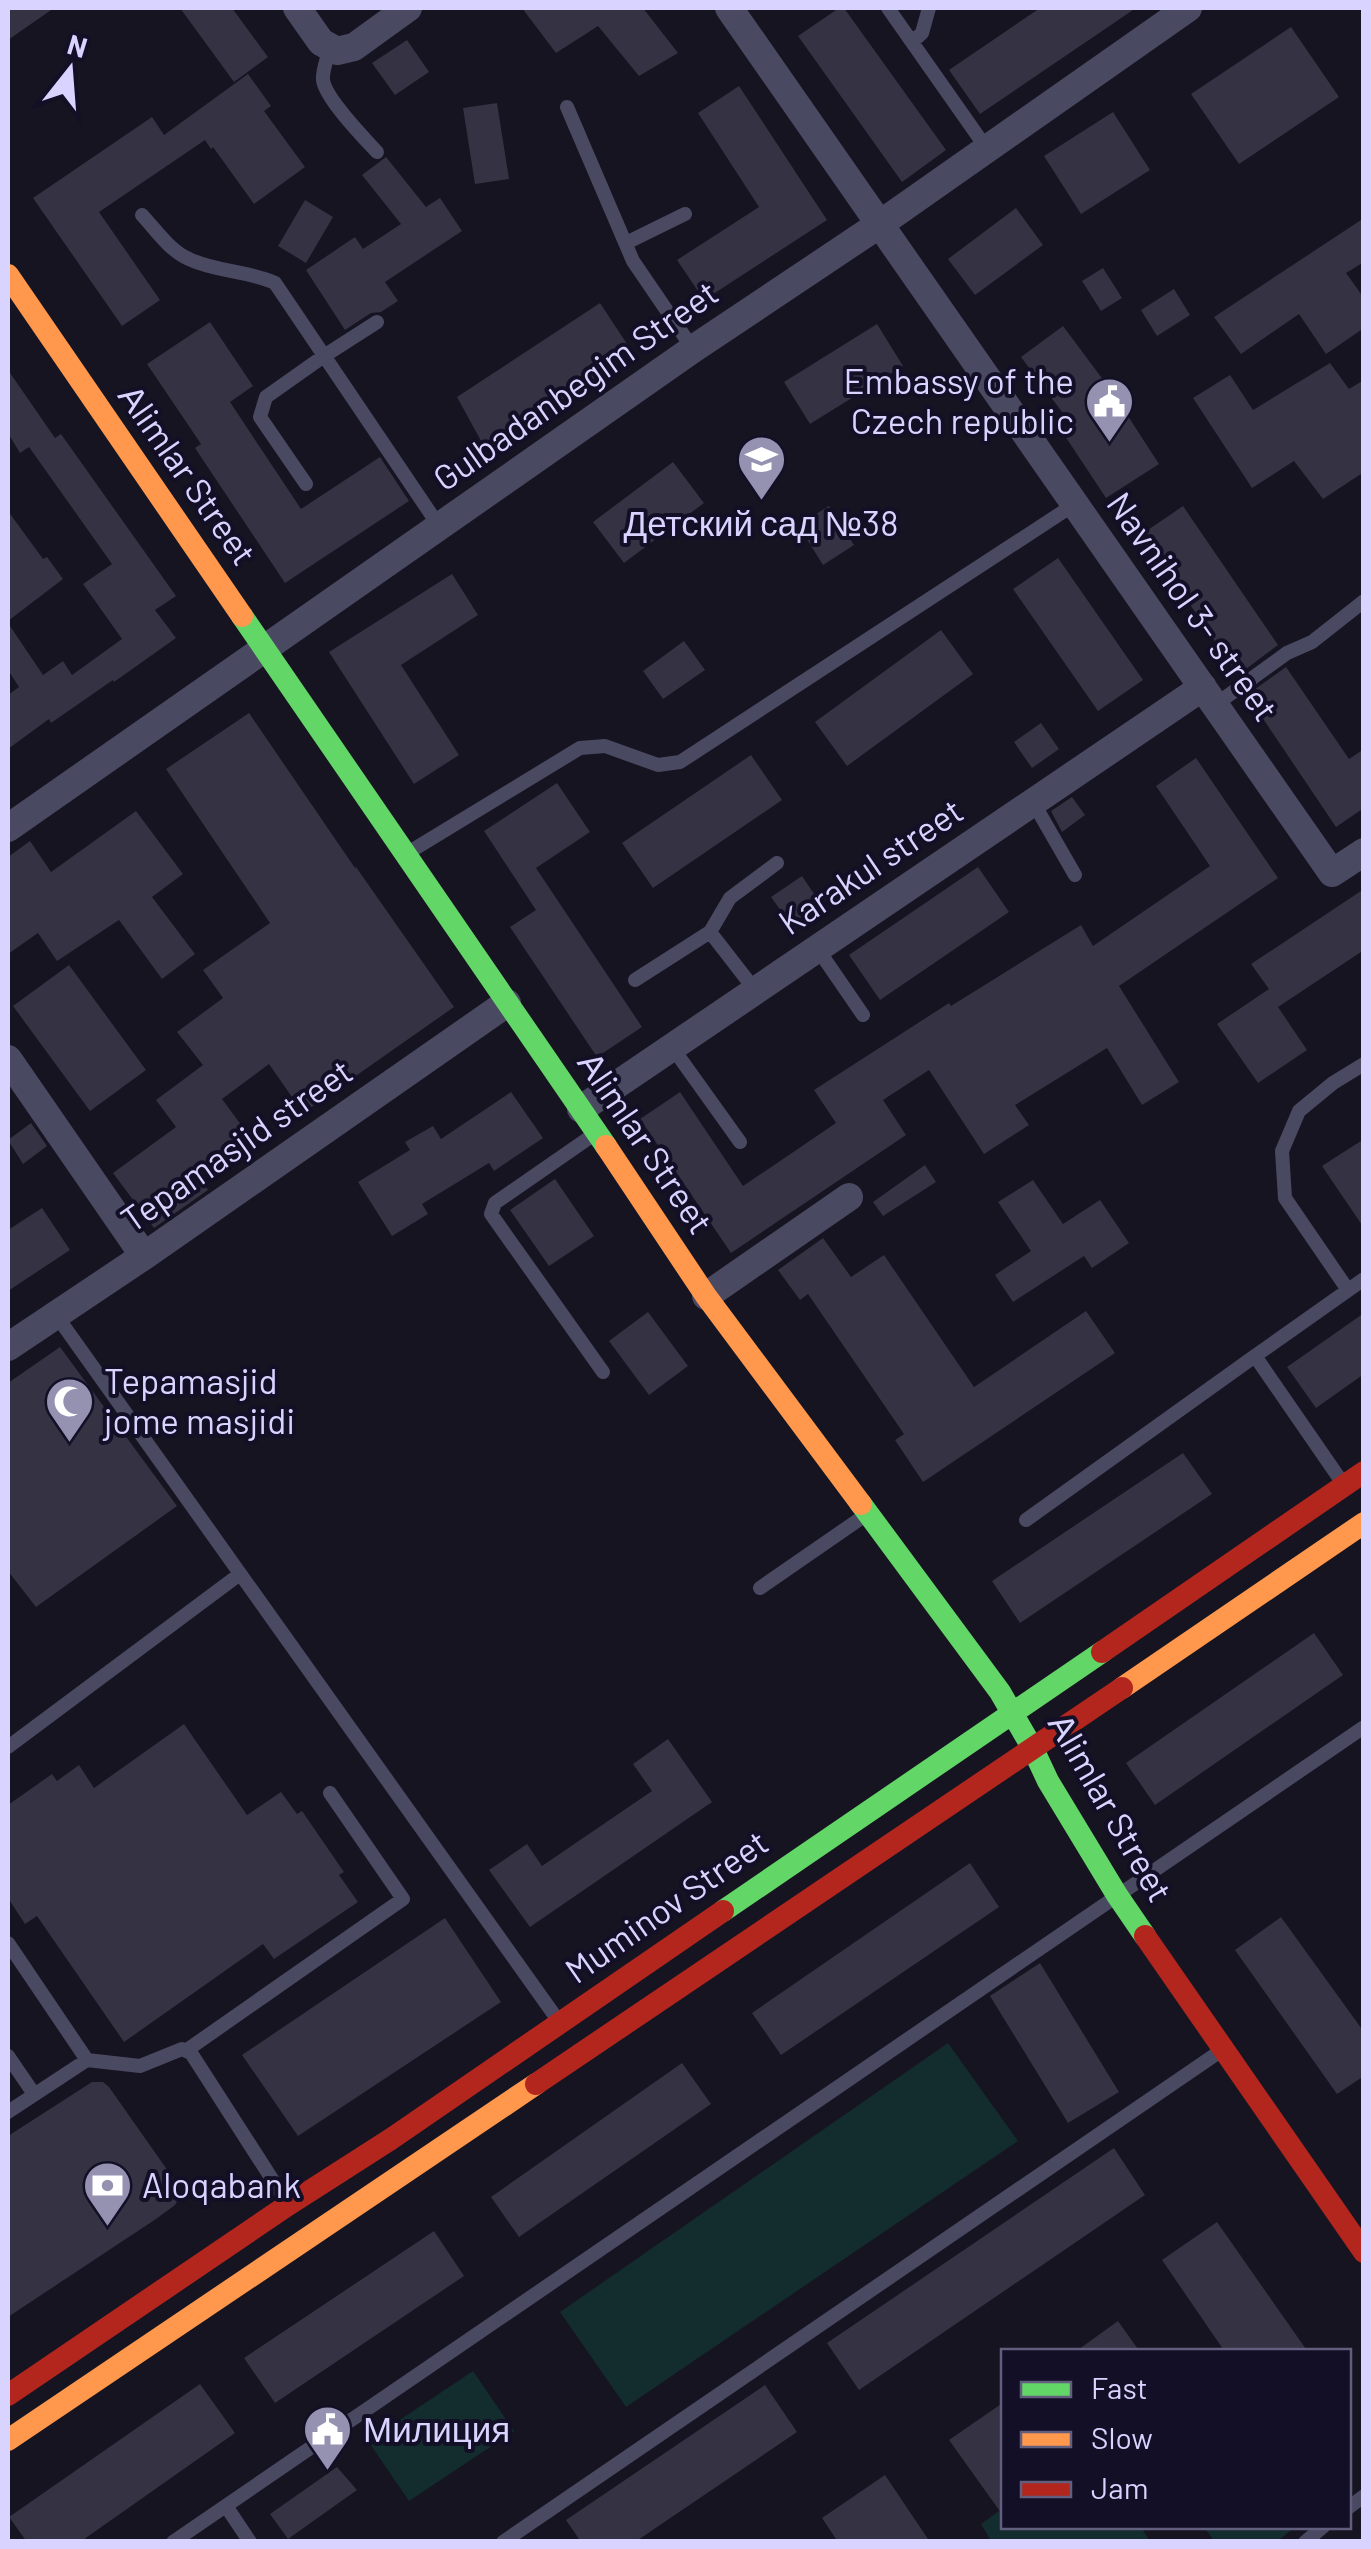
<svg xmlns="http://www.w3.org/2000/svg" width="1371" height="2549" viewBox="0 0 1371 2549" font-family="Barlow,sans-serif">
<rect width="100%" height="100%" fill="#161421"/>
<path fill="#132c2d" d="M948,2043L1018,2141L626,2407L560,2312Z
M473,2371L514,2431L409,2501L368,2441Z
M1003,2508L1004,2526L1141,2527L1150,2541H991L981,2524Z
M1296,2526L1278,2541H1214L1204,2527Z"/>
<path fill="#343243" d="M8,8H54L8,40Z
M180,8H232L268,57L234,82Z
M522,8H643L678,53L639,76L598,26L556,53Z
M839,8H844L946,150L902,182L798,36Z
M1040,8H1136L980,114L949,70Z
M1291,27L1339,97L1239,164L1191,94Z
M407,40L429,72L395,95L372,63Z
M248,74L271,106L264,111L305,167L254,204L213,147L211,149L205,140L99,212L160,300L122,326L33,198L152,117L164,135Z
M739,86L827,220L704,300L677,260L759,207L698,113Z
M497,103L509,179L475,184L463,108Z
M1113,112L1150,170L1081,214L1044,156Z
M386,157L426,207L440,198L462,231L385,282L398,301L381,312L371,313L345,330L306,270L355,237L363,249L401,224L362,175Z
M305,200L333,217L306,263L278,246Z
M1016,208L1043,245L975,295L948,259Z
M1364,218V262L1346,273L1364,298V328L1326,354L1299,314L1241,354L1214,317Z
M1103,268L1122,298L1101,311L1082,281Z
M1174,289L1190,315L1157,336L1141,310Z
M600,303L633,353L486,450L457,397Z
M210,322L253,386L230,402L301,509L380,457L409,501L285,583L195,448L201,444L147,364Z
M877,324L903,366L810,424L784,382Z
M1063,326L1113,393L1159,464L1106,498L1061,430L1071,424L1021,357Z
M1330,363L1349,389L1364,380V472L1323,499L1294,461L1252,488L1193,398L1230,375L1253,410Z
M8,370L55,438L61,434L176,596L155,610L176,638L114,682L113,680L51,723L49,719L8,749V695L19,687L8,670V623L43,675L63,661L72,675L122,639L83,584L112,564L29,447L20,453L8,433Z
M673,462L704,503L624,563L593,522Z
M829,506L854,545L823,565L798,525Z
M1183,506L1278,645L1238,675L1142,534Z
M8,511L43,559L47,557L63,579L8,621Z
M1058,558L1143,680L1098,711L1013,589Z
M452,574L478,615L401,665L459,755L414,784L329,652Z
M941,630L973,674L847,766L815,722Z
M684,641L705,670L663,699L643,671Z
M1286,667L1349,759L1364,749V808L1336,827L1247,695Z
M249,713L355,868L356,867L454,1007L303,1113L269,1064L222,1099L253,1141L200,1179L208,1190L154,1228L113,1173L176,1127L156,1100L203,1065L177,1032L223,998L203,970L270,923L166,769Z
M1041,723L1059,749L1032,768L1014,742Z
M751,755L782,800L653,888L622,843Z
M1196,758L1278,878L1119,986L1179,1082L1142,1105L1107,1048L1015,1105L1029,1125L984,1154L929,1070L883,1100L906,1135L731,1253L640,1119L680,1092L743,1186L836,1123L814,1090L949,1003L951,1006L1081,925L1093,946L1210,866L1156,786Z
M557,783L590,832L536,868L642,1027L597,1057L510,927L536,910L484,831Z
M1072,797L1085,815L1062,832L1051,811Z
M136,811L183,874L152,897L195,954L162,979L119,920L57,961L38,933L8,954V857L30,841L51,872Z
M978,867L1009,912L880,1000L849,955Z
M802,876L824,909L794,929L771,897Z
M1364,889V950L1278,1007L1307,1050L1258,1083L1217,1024L1269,989L1251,964Z
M69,965L146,1070L90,1111L13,1006Z
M511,1092L543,1138L494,1171L489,1163L422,1204L428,1214L392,1236L358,1182L410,1150L405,1142L433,1126L441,1139Z
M31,1123L47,1146L23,1164L8,1140Z
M1364,1139V1228L1322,1166Z
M925,1165L936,1182L883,1216L873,1202Z
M555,1179L594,1236L549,1266L510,1210Z
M1033,1180L1063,1224L1100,1200L1129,1243L1092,1268L1084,1256L1013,1302L995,1275L1031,1251L998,1202Z
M42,1208L70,1250L8,1291V1230Z
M823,1238L851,1277L884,1255L974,1387L1086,1311L1115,1353L923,1482L895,1440L904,1434L808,1294L800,1300L778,1270Z
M648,1312L688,1366L649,1395L609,1341Z
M1364,1313V1374L1316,1408L1287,1367Z
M60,1347L177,1506L36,1607L8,1571V1383Z
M1183,1453L1212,1494L1020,1623L992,1581Z
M1314,1633L1343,1675L1155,1805L1126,1763Z
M184,1724L247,1815L281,1792L297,1814L302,1811L344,1872L339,1875L358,1902L274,1959L263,1944L124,2042L37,1916L25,1924L8,1898V1805L52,1774L57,1781L79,1765L94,1788Z
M668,1739L712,1802L530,1927L489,1870L527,1844L542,1866L652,1791L633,1764Z
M970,1863L999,1907L781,2055L752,2013Z
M1281,1917L1364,2032V2076L1337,2094L1235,1950Z
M445,1918L501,2002L298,2136L242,2055Z
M1040,1963L1119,2092L1068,2123L990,1996Z
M682,2063L711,2104L519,2237L491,2197Z
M92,2082H103L109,2087L180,2188V2196L175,2205L156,2219L8,2317V2136Z
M1114,2148L1145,2195L859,2390L827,2343Z
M1217,2222L1308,2352H1225L1162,2260Z
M434,2231L464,2276L275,2403L244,2358Z
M1118,2321L1140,2352H1075Z
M200,2384L235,2433L80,2542H27L9,2517Z
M765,2385L797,2432L635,2542H581L566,2520Z
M1004,2402V2517L949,2440Z
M337,2467L357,2490L288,2539L270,2514Z
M885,2475L930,2542H838L822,2518Z"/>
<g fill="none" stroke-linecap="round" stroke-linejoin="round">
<path stroke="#4a4962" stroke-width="14" d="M888,8L987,149
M912,42L922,33L929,8
M330,47C328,57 322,70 323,80C325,98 364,138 377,152
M567,107L633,261L693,349
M142,215C156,230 170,251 189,259C216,272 246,270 275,283L439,526
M626,243L685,214
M306,484L260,417L266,397L324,356L377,322
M1215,705L1287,653L1312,642L1364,601
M1033,802L1075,875
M406,854L580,748L605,746L658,765L680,762L1075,504
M710,932L730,898L777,863
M817,948L863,1015
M635,980L710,932L755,990
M672,1047L740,1142
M596,1133L495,1203L491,1214L603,1372
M1348,1290L1285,1198L1282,1151L1299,1111L1333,1083L1364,1064
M56,1315L560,2023
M1344,1485L1255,1356L1364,1279
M1026,1520L1255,1356
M760,1588L867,1514
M8,1747L240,1574
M8,1943L87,2060
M187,2050L403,1899L330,1793
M8,2056L34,2094
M8,2112L87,2060L140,2066L182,2049L191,2053L288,2204
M226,2506L250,2542
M1348,2508L1364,2496
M173,2542L1364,1727
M503,2542L1222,2050
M1305,2542L1324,2526"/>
<path stroke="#4a4962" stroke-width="28" d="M297,8L321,42L337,51L354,47L408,8
M729,8L1332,873L1364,852
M8,828L693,349L880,224L1188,8
M8,1059L144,1256
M581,1109L1203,687
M706,1296L849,1197
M8,1347L144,1256L507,1003"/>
<path stroke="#63d668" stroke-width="22" d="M242,616L606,1146
M861,1504L1000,1692L1033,1749L1048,1781L1117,1895L1145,1936
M723,1911L1102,1652"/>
<path stroke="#ff974d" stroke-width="22" d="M8,275L242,616
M606,1146L706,1296L861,1504
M1122,1688L1364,1523
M8,2440L536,2084"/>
<path stroke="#b3261e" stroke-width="22" d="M1102,1652L1364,1472
M1145,1936L1364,2252
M536,2084L1122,1688
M8,2395L288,2205L391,2139L723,1911"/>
</g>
<defs>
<symbol id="civic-pin" viewBox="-11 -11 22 30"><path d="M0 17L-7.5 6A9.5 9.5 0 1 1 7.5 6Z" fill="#9591b1" stroke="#130f26"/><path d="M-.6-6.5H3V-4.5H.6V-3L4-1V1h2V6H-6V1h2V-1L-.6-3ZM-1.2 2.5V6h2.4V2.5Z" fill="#fff"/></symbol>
<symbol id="school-pin" viewBox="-11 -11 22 30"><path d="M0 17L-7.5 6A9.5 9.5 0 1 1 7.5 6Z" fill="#9591b1" stroke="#130f26"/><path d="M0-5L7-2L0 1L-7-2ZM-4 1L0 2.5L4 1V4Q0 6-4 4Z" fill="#fff"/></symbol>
<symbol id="mosque-pin" viewBox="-11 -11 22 30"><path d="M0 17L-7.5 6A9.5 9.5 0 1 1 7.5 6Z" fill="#9591b1" stroke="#130f26"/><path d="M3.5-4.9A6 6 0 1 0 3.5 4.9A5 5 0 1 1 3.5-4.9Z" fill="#fff"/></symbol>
<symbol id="bank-pin" viewBox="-11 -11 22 30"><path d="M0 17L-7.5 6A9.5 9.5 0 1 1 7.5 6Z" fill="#9591b1" stroke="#130f26"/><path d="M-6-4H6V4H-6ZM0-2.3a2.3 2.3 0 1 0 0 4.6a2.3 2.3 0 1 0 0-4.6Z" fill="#fff"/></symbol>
</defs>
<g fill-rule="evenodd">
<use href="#civic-pin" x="1082" y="374" width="55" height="75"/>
<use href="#school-pin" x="734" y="432" width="55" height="75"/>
<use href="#mosque-pin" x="42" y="1374" width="55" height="75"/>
<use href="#bank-pin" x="80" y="2158" width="55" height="75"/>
<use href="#civic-pin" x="300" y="2402" width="55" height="75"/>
</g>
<g text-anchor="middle" stroke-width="8" stroke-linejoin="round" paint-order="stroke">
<g font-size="35" fill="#d9d4ff" stroke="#130f26" text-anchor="start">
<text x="1074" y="394" text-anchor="end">Embassy of the<tspan x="1074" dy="40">Czech republic</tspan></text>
<text x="761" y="536" text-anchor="middle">Детский сад №38</text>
<text x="104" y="1394">Tepamasjid<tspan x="104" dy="40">jome masjidi</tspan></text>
<text x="142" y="2198">Aloqabank</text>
<text x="363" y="2442">Милиция</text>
</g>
<g font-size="35" fill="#d9d4ff" stroke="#130f26">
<text transform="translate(576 386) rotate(-35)" y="12">Gulbadanbegim Street</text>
<text transform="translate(187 475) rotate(55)" y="12">Аlimlar Street</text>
<text transform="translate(1192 607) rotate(55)" y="12">Navnihol 3- street</text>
<text transform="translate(871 867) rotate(-34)" y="12">Karakul street</text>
<text transform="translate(645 1143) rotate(56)" y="12">Аlimlar Street</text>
<text transform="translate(237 1146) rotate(-35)" y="12">Tepamasjid street</text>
<text transform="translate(1110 1808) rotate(60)" y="12">Аlimlar Street</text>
<text transform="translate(667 1907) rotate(-35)" y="12">Muminov Street</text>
</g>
</g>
<rect width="1371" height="2549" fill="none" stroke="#d9d4ff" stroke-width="20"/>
<rect x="1001" y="2349" width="350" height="180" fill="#130f26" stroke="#625e7d" stroke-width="2.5"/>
<rect x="1021" y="2382" width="50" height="15" fill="#63d668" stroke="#625e7d" stroke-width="2.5"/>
<text x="1091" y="2399" font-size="30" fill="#d9d4ff">Fast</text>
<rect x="1021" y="2432" width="50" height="15" fill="#ff974d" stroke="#625e7d" stroke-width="2.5"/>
<text x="1091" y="2449" font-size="30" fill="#d9d4ff">Slow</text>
<rect x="1021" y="2482" width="50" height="15" fill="#b3261e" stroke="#625e7d" stroke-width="2.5"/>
<text x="1091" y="2499" font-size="30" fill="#d9d4ff">Jam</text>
<g transform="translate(70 70) rotate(17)" stroke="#130f26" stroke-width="8" paint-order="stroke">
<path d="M0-8L18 38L0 25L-18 38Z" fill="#d9d4ff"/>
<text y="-15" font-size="28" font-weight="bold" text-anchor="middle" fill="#d9d4ff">N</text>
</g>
</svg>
